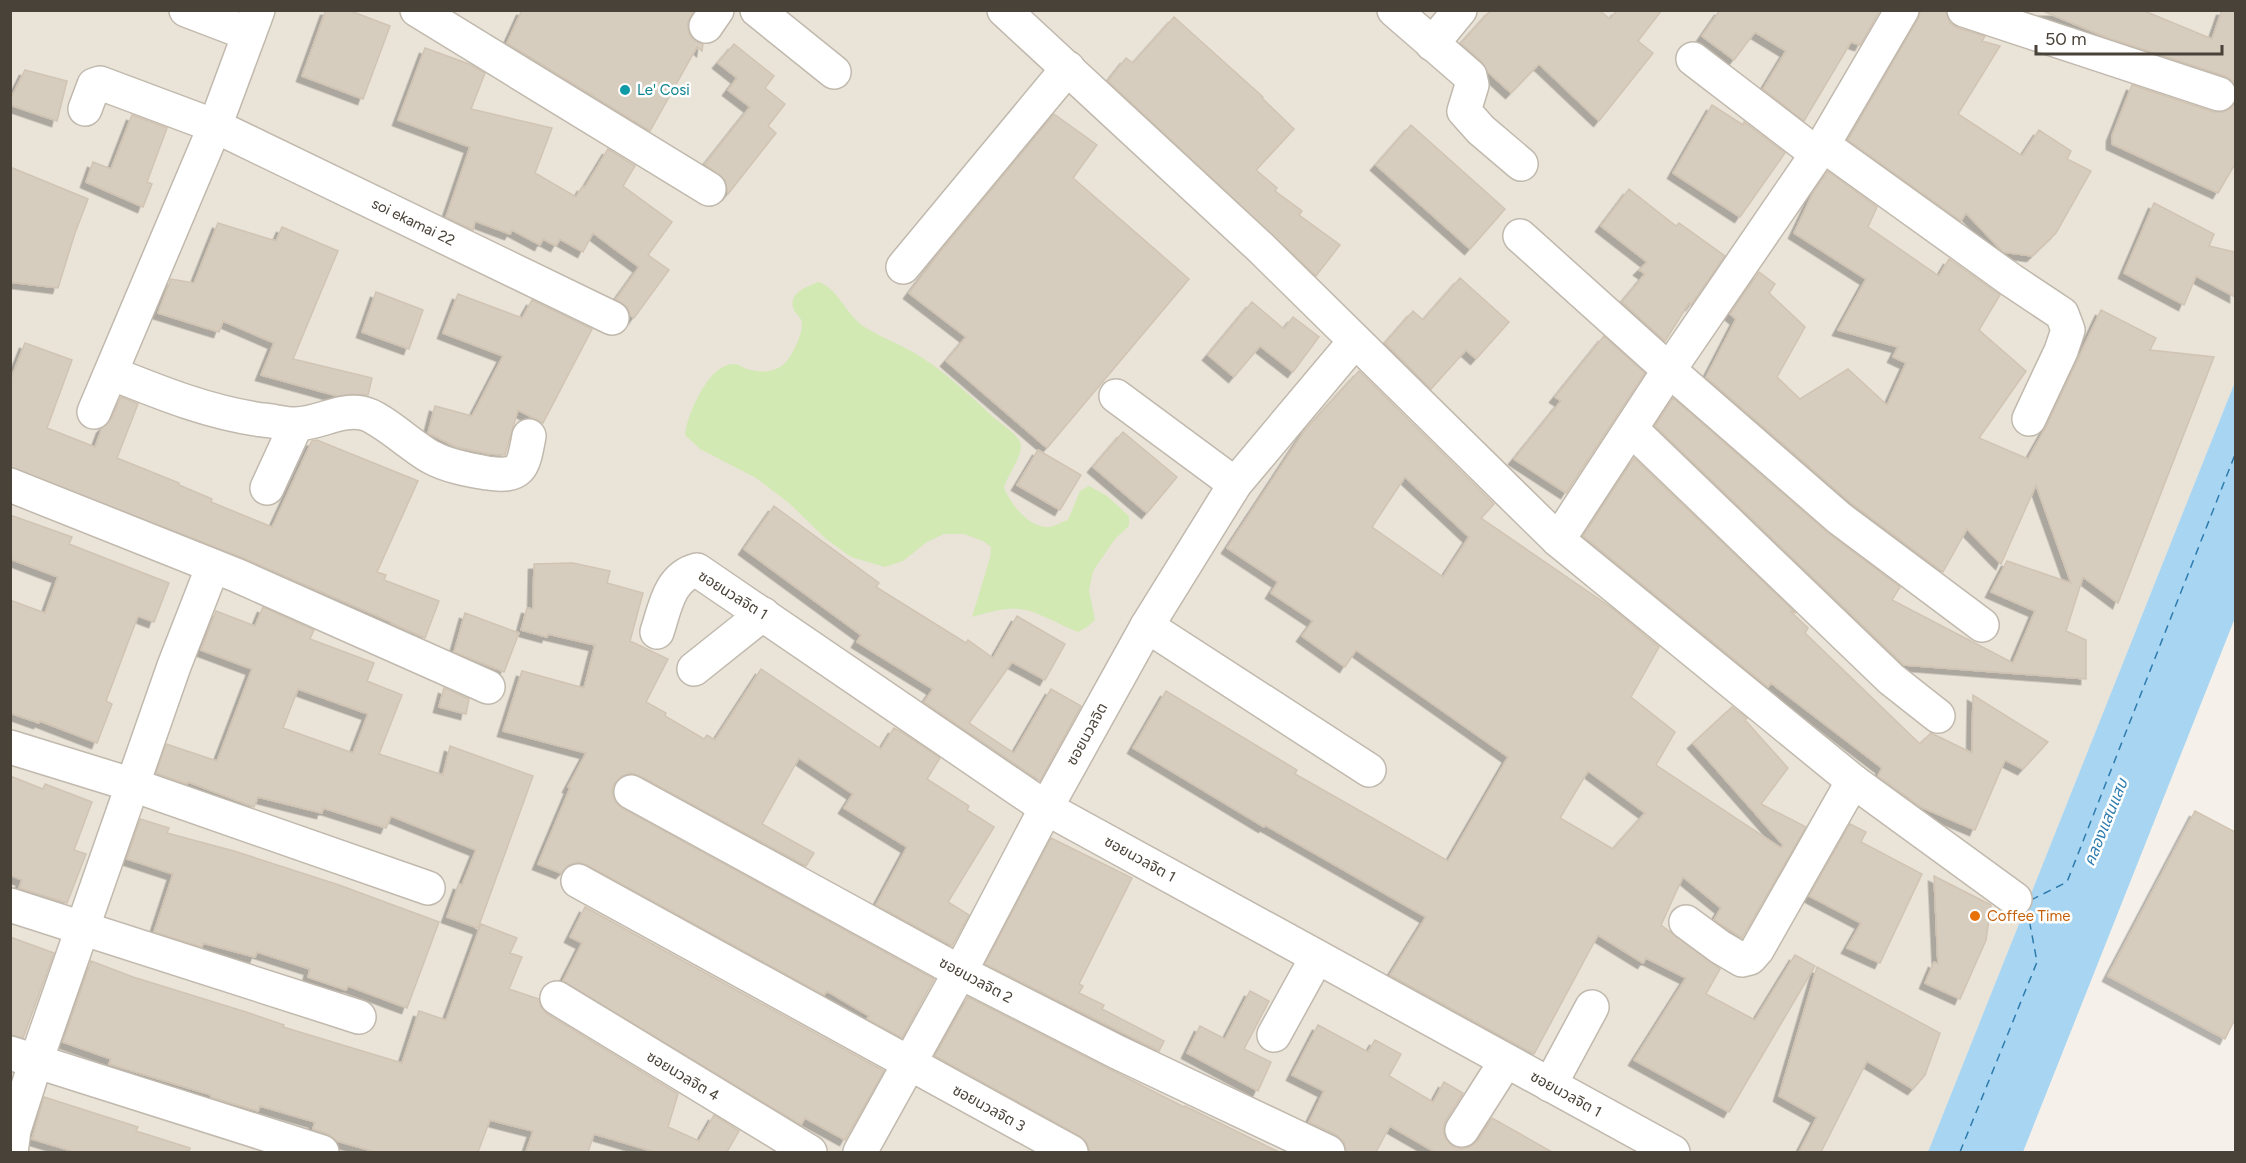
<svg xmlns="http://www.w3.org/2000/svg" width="2246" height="1163" viewBox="0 0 2246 1163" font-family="Figtree,'Noto Sans Thai',sans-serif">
<defs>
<filter id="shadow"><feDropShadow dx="-5.5" dy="5.5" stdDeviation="0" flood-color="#0004"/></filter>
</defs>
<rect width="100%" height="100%" fill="#f5f1ea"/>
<path fill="#e9e3d8" d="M10,11H2235V382L1928,1152H11Z"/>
<path fill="#d3e9b4" d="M818,282C838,288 845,313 863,326C878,336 895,342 911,351C940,367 970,395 993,417C1001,424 1015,432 1020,442C1025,453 1007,475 1004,488C1011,504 1029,529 1050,527C1055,526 1062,522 1068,520L1080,491L1089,486L1107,496L1129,516V526L1115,539L1093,571L1089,590L1095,620L1087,627L1078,632C1028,611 1028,600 972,617L990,558L991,547L983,541L964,534H944L927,542L903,561L885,567L851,557L826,539L789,503L756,478L700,449L685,435C687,415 709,362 735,364C739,364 743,368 747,369C764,374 782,372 791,355C795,348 802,334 802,325C802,317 797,316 794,310C787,293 807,287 818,282Z"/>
<path fill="#a8d5f1" d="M2235,382V618L2023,1152H1928Z"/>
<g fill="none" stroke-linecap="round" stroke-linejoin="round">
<path stroke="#2e7cae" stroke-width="1.5" stroke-dasharray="8 6" stroke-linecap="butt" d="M2031,900L2067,882L2236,452
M1960,1152L2037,962L2027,908"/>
</g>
<path fill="#d7cdbf" stroke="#d1c4b3" stroke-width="1.5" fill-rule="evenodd" filter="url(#shadow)" d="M326,10H348L390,26L363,99L302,76Z
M522,10H694L687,24L689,34L695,41L703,44L702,51L697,47L650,131L507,43Z
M1491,10H1599L1610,19L1617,10H1662L1638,41L1653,53L1599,121L1539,64L1511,93L1488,72L1482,62L1461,43Z
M1720,10H1880L1860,45L1851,42L1804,121L1763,89L1786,51L1755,32L1734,60L1702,36Z
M1921,10H1946L1950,23L1958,28L1985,36L1982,41L2000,46L1958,114L2022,156L2039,130L2071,151L2067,159L2091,171L2056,233L2032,256L2003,252L1966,213L1961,221L1848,140L1918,19Z
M2142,10L2212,39L2222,10H2235V86L2233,81L2225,76L2108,38L2043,11Z
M1174,17L1263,97L1262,98L1294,129L1256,170L1277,188L1275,191L1302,211L1299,215L1340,245L1316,276L1108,81L1126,58L1133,63Z
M734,44L774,76L765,88L785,104L768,126L776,133L728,194L725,180L705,164L750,107L728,90L737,78L718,63Z
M425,48L469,64L485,73L471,109L552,128L535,173L576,197L583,186L585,187L608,149L635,166L623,186L672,222L648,255L669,270L634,318L630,315L627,307L616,299L639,267L593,233L583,252L560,239L556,246L543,239L540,245L512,230L510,234L475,221L473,230L446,217L470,147L398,120Z
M25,70L67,81L57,121L10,105V100Z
M2132,85L2214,112H2223L2231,108L2235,102V164L2218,193L2112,144V136Z
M1712,105L1743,125L1744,122L1785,153L1740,217L1673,173Z
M1054,114L1097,145L1073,178L1189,279L1047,448L946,361L966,337L909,293L940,252Z
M132,115L167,128L147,182L152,184L143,207L86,182L93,162L111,169Z
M1411,125L1505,209L1470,249L1376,165Z
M10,167L88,199L75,233L58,288L10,282Z
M1828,171L1877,207L1868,227L1939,276L1949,259L2000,295L1979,330L2026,371L1979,438L2028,459L2046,427L2101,310L2156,338L2150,350L2214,357L2118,603L2083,577L2066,631L2086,640V679L1904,665L1655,426L1673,398L1827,532L1900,587L1892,600L2013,663L2035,611L1991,592L2007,561L2071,583L2036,485L2001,564L1967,529L1943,572L1851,503L1706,377L1736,319L1730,314L1759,272L1775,284L1769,293L1805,327L1777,377L1800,399L1848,369L1887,405L1906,363L1893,357L1898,347L1838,330L1866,279L1794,233L1814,191Z
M1629,189L1676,226L1679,223L1725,256L1691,305L1689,303L1665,341L1622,302L1645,274L1639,270L1647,262L1601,226Z
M2154,203L2214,234L2209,246L2235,252V297L2196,276L2184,305L2124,273Z
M218,223L276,241L282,227L338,251L293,359L372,378L368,395L352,394L337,396L261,375L274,343L223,321L219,332L158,313L171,279L194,283Z
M1460,278L1509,322L1476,359L1466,350L1431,389L1385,343L1413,311L1423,320Z
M376,292L423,310L409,349L362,332Z
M458,294L522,318L532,300L592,329L543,423L518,410L505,455L489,454L456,447L428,433L435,406L472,416L503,356L443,333Z
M1252,302L1284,329L1293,317L1319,337L1293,372L1260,346L1234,377L1208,355Z
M1604,336L1645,373L1566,493L1514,459L1561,401L1555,397Z
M25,343L72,360L47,428L95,447L102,428L111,419L121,397L138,404L117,458L179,483V485L212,499L211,502L272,527L312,441L317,440L418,481L377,572L386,575L384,580L439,601L425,638L391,623V622L243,558L10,467V381Z
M1359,371L1494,504L1481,518L1612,608L1659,647L1631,697L1675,732L1656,765L1781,848L1783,845L1693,743L1732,707L1747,718L1745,720L1788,768L1761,804L1806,827L1742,938L1714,920L1721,908L1683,877L1661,925L1720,969L1706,994L1755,1020L1795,955L1815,966L1729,1112L1634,1060L1686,978L1646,958L1643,963L1598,935L1534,1054L1390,975L1426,917L1265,825L1264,827L1133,748L1166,691L1297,770L1295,774L1448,861L1508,757L1356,650L1345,667L1302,636L1313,621L1271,593L1278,582L1227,548L1305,430ZM1405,477L1469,537L1443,577L1372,527ZM1588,771L1645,813L1613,849L1560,818Z
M1123,432L1177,477L1147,513L1093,467Z
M1038,450L1081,475L1060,510L1017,485Z
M1634,458L1796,613L1790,611L1808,628L1805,633L1920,744L1931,733L1972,753L1973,695L2048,742L2023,769L2005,760L1975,830L1921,807L1878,776L1882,768L1771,683L1768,687L1583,536Z
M774,506L879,583L876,587L966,643L968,640L993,658L1017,616L1065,644L1045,680L1012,662L969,723L1014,753L1051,689L1081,706L1040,781L924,702L933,689L857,642L861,635L744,549Z
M10,515L72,537L69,544L169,583L154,622L138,616L106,701L112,704L97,743L40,721L39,723L10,713V600L45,613L58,577L10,559Z
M573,563L610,571L607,583L643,593L630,641L668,659L646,702L666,713L665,716L704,739L707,735L715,740L761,669L881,749L894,728L903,733L940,758L927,779L969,806L967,810L994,827L948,902L969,915L952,946L876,905L907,847L844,808L853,794L799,758L762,824L814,853L806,866L640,776L631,773L622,776L614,784L612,792L615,801L622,808L934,979L902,1038L867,1019L869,1016L827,991L824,995L587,865L578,862L569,865L561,873L538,864L570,788L568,787L586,753L503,731L522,671L584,688L595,645L548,634L547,637L521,630L527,608L533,609L534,564Z
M263,607L314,630L310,639L374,663L367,681L402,695L379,754L443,775L450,746L533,776L478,928L447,917L459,884L462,885L476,850L391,816L386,828L323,808L322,813L258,797L254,807L188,782L187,784L156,773L166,744L217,761L252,669L201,650L216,611L255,626ZM298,689L368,714L353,753L283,728Z
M465,613L519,633L504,672L454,652Z
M444,688L469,699L466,714L439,707Z
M10,776L43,789L45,784L92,802L74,850L86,854L67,903L19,888L22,880L10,875Z
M2195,811L2235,832V1019L2225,1039L2108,976Z
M140,819L169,828L167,833L234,851L339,885L439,922L407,1008L348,986L346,990L308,977L310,969L257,952L255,957L203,943L202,947L154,932L173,874L127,859Z
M1850,824L1866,832L1861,842L1922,874L1880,963L1847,948L1861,923L1809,896Z
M1051,838L1132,878L1079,984L1083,986L1079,993L1104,1005L1102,1009L1164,1041L1159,1051L985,964Z
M1934,876L1991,905L1986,940L1960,999L1925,983L1934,962L1938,964Z
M585,907L884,1071L845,1140L805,1118L801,1125L563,981L582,943L570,937Z
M481,924L517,938L510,953L522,957L509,989L539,999L541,1007L547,1014L678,1094L668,1127L699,1141L714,1115L739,1131L727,1152H655L594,1134L588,1152H526L533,1131L490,1120L478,1152H376L337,1141L328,1134L313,1129L315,1122L260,1106L258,1111L211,1097V1095L109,1064L111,1059L63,1042L91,961L133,977L246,1012L284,1025L283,1027L402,1063L419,1011L446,1020Z
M10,937L54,953L23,1038L10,1035Z
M1817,967L1940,1033L1925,1075L1913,1089L1867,1061L1821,1152H1799L1817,1117L1779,1096Z
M1250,991L1269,1001L1244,1049L1271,1062L1258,1091L1187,1053L1200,1026L1225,1039Z
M968,997L1184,1107L1185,1106L1279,1152H1090L1087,1143L1080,1136L935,1056Z
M1318,1025L1368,1052L1375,1040L1401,1054L1389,1076L1433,1102L1444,1082L1463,1093L1446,1120L1443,1129L1445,1138L1452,1146L1462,1149L1471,1146L1478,1140L1492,1118L1552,1152H1435L1390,1126L1376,1152H1346L1344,1142L1337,1135L1309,1122L1324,1091L1292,1075Z
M44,1097L138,1127L136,1131L190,1148L189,1152H75L32,1139Z"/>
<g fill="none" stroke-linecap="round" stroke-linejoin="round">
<defs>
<g id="minor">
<path d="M186,10L249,34"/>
<path d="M417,10L709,189"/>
<path d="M757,10L834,72"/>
<path d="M1004,10L1261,248L1558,540L1853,781L2015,899"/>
<path d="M1394,10L1470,76L1472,85L1464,111L1481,130L1521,164"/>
<path d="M1964,10L2219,94"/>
<path d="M706,26L717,10"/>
<path d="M1432,44L1460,10"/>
<path d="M1693,59L1817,154"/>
<path id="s1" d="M85,109L94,85L100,83L215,126L612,318"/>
<path d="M1823,145L2011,280L2062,314L2068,330L2061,351L2029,419"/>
<path d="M1520,236L1669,370L1839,518L1982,625"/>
<path d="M903,267L1068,68"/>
<path d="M111,373C161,393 210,413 263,420C274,421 285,424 295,424C318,424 339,409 362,413C380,416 412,447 431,457C447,466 469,470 487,473C523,478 523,467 529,436"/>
<path d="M1116,396L1235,484"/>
<path d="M94,412L215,126L258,10"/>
<path d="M1631,429L1891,679L1938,716"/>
<path d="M10,485L236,575L488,687"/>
<path d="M267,488L296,425"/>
<path d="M1558,540L1669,370L1823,145L1902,10"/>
<path d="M1147,626L1369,770"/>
<path d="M657,632C665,608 669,577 697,570L1046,808L1673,1152"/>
<path d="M694,669L763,614"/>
<path d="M10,747L133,785L428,888"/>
<path d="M631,792L960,972L1117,1052L1328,1152"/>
<path d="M578,881L1071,1152"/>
<path d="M10,905L359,1017"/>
<path d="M1686,922L1720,947L1742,960L1750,958L1757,950L1853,781"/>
<path d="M557,998L810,1152"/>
<path d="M1274,1035L1317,957"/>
<path d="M10,1053L322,1152"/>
<path d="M1550,1085L1592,1007"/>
<path d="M1462,1130L1506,1061"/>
<path d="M11,1152L14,1130L36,1061L174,666L213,566"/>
<path d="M860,1152L960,972L1046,808L1147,626L1235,484L1355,341"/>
</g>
</defs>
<use href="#minor" stroke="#c1b9ad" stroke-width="36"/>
<use href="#minor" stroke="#fff" stroke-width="33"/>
</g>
<circle fill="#0f9aa8" stroke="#fff" stroke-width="2" cx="625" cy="90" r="6"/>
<circle fill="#e8710a" stroke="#fff" stroke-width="2" cx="1975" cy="916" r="6"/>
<g text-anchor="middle" stroke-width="5" stroke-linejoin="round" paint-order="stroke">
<g font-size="15" fill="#0d838f" stroke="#fff" text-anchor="start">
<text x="637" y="95">Le' Cosi</text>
</g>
<g font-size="15" fill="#494238" stroke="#fff">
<text dy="5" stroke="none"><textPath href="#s1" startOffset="375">soi ekamai 22</textPath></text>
<text transform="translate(733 595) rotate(32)" y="5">ซอยนวลจิต 1</text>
<text transform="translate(1087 734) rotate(-61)" y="5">ซอยนวลจิต</text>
<text transform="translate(1140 859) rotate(29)" y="5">ซอยนวลจิต 1</text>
<text transform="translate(976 980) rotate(28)" y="5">ซอยนวลจิต 2</text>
<text transform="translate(683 1076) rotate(31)" y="5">ซอยนวลจิต 4</text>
<text transform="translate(1566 1094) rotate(29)" y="5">ซอยนวลจิต 1</text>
<text transform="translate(989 1108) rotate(29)" y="5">ซอยนวลจิต 3</text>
</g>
<g font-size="15" fill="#c56008" stroke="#fff" text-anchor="start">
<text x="1987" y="921">Coffee Time</text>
</g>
<g font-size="16" font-style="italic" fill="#2e7cae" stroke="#fff">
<text transform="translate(2105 822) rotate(-68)" y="6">คลองแสนแสบ</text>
</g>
</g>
<rect width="2246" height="1163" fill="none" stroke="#494238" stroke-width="24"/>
<path d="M2036 45v9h186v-9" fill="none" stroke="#494238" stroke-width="3"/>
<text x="2045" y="45" font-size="18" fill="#494238" stroke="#ffffff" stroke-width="4.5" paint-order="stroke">50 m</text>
</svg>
